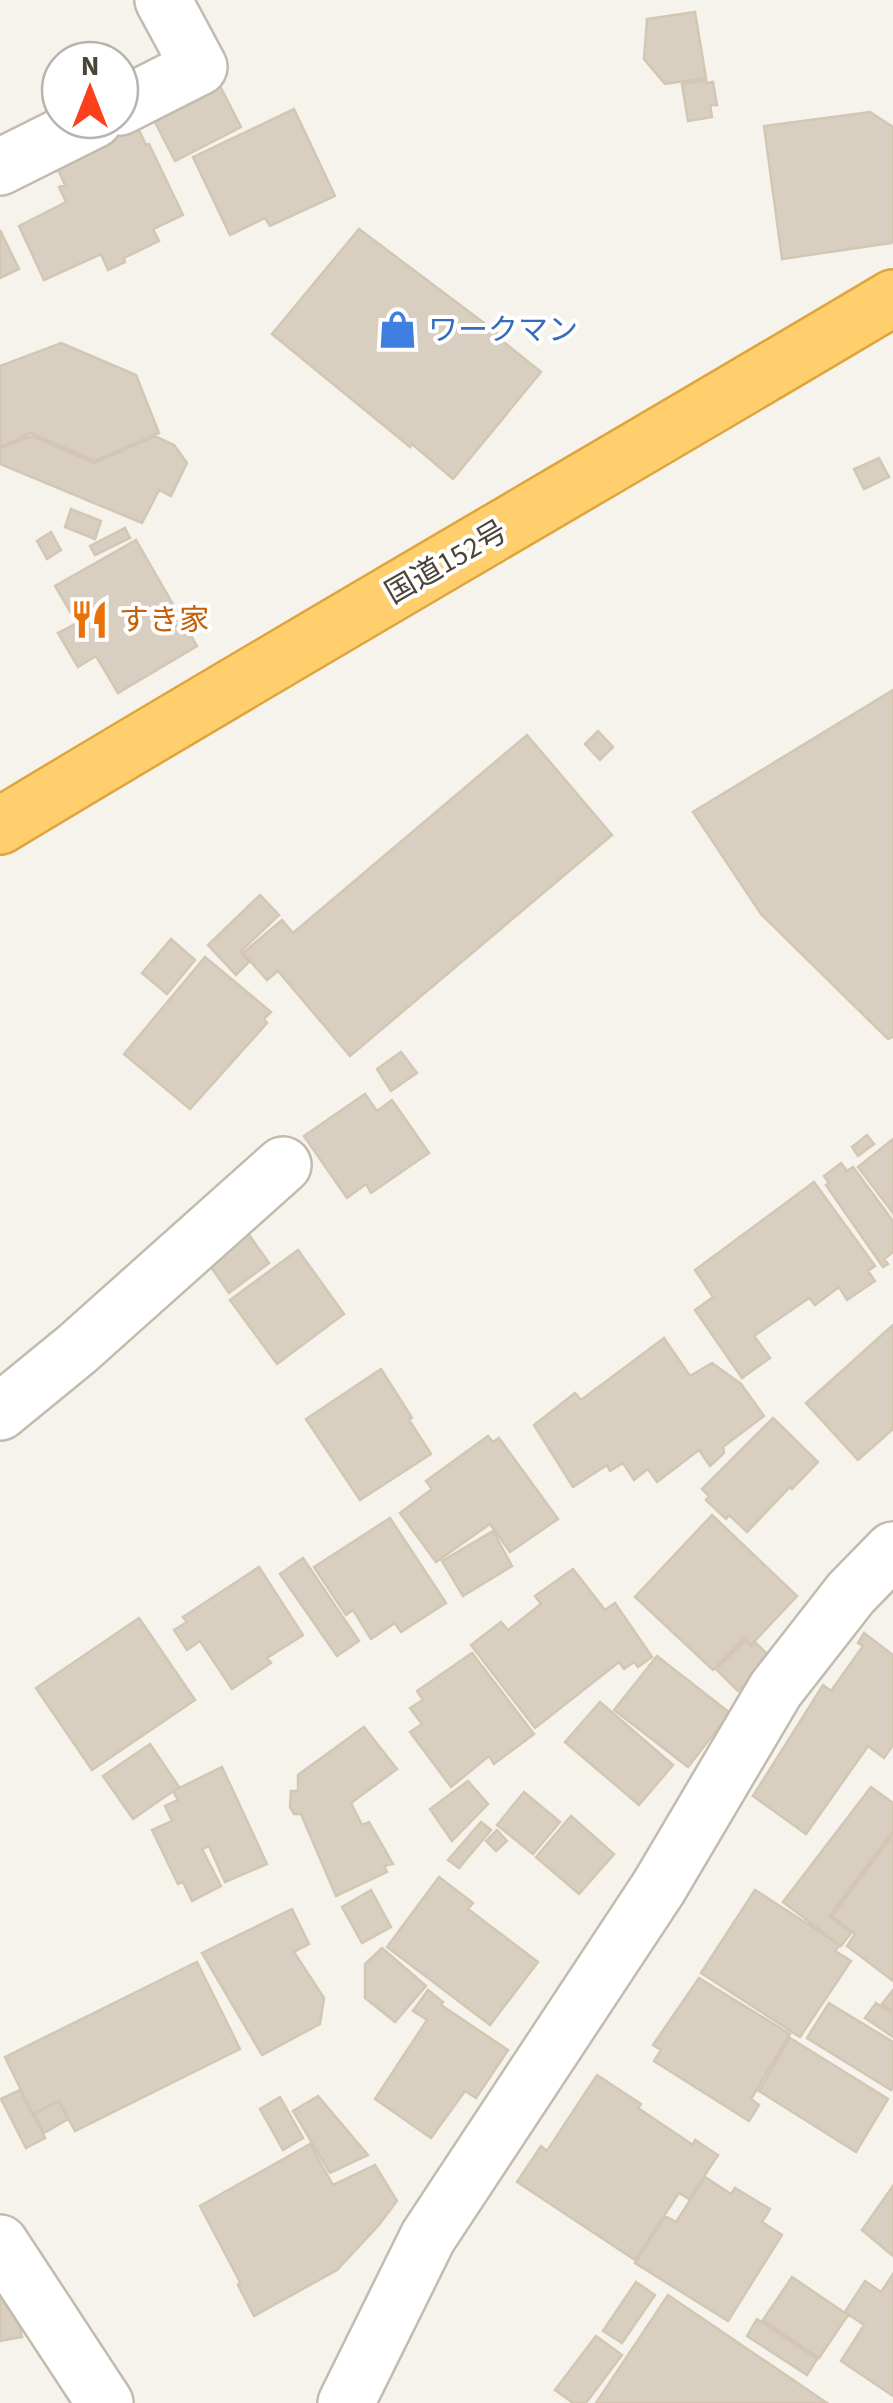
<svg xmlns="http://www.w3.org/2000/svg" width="893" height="2403" viewBox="0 0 893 2403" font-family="'Source Sans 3','Noto Sans JP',sans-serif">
<rect width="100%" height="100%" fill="#f6f3ec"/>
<path fill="#d8cfc1" stroke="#d3c7b4" stroke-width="2.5" d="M695,12L706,78L665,84L644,59L647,19Z
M706,80V83L713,82L717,105H710L712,117L688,121L682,84Z
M219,84L241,127L175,161L153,118Z
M294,109L335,196L270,226L265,218L230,235L193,157Z
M870,112L893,127V241L891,243L782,259L764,126Z
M137,126L146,145L149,144L183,215L153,229L159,241L124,258L125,262L108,270L101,254L44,280L19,226L66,202L59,187L65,185L55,163Z
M359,229L504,338L501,340L541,372L453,479L412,444L410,447L272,334Z
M0,230L19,269L0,278Z
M61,343L136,375L159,433L95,461L31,433L0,448V366Z
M32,436L94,463L155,436L174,445L187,463L171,496L159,490L142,523L0,464V448Z
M879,458L889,477L864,489L854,469Z
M71,509L101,521L95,539L65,527Z
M125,528L130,538L95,555L90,546Z
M51,532L61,550L47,559L37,541Z
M136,540L197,646L118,693L96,656L78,667L58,633L77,623L55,586Z
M893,690V1037L888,1039L761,914L693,812Z
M598,731L613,747L600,760L585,744Z
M527,735L612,835L350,1056L278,971L267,980L243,953L282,920L293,933Z
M260,895L279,915L240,952L249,962L236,975L208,945Z
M171,939L195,960L167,994L142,973Z
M205,957L271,1012L264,1019L267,1023L190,1109L124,1054Z
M401,1052L417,1073L391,1091L377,1069Z
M365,1094L377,1111L392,1100L429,1153L371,1193L366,1184L347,1198L304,1136Z
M867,1135L874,1144L858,1156L852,1147Z
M893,1139V1213L858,1167Z
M841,1163L847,1171L853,1167L893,1221V1252L884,1259L888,1264L883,1267L826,1185L829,1183L824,1176Z
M814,1182L875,1266L868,1271L875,1281L847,1300L839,1287L815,1305L809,1298L754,1336L770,1358L742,1378L695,1310L713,1297L695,1270Z
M247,1232L269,1263L229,1293L206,1260Z
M298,1250L344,1314L277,1364L230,1300Z
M893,1325V1429L858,1460L806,1403Z
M664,1338L690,1376L712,1363L741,1384L764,1416L723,1447L724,1453L710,1466L699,1450L657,1482L648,1469L634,1480L623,1463L610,1471L607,1465L573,1487L534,1425L575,1393L581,1400Z
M381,1369L412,1418L409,1420L431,1454L360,1500L306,1419Z
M773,1418L818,1462L792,1489L790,1487L747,1532L729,1515L726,1519L706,1500L709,1496L702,1489Z
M488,1436L493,1442L499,1438L558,1519L510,1552L490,1524L436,1562L400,1513L432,1489L426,1481Z
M712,1515L797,1596L751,1645L744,1638L713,1670L635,1597Z
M390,1518L446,1603L401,1632L395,1623L371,1639L353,1610L346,1615L314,1567Z
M493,1531L512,1566L463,1596L442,1561Z
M303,1558L359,1641L337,1656L280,1574Z
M259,1567L303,1635L267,1658L271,1663L232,1689L200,1641L187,1650L174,1630L187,1622L183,1617Z
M573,1569L605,1610L615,1603L652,1657L638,1667L634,1662L624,1669L619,1662L535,1728L471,1645L501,1622L508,1630L541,1604L535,1596Z
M139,1618L195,1700L92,1770L36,1688Z
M864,1633L893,1655V1745L884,1758L868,1746L806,1834L753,1796L823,1685L831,1691L863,1646L858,1643Z
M745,1640L751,1646L755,1642L771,1658L738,1691L716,1669Z
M472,1653L534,1734L494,1764L489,1756L451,1787L410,1732L422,1724L410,1708L423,1700L417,1691Z
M657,1656L730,1713L688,1767L614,1710Z
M600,1702L673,1765L639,1805L565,1742Z
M364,1727L397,1769L351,1803L362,1825L369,1822L393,1864L384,1866L387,1872L336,1896L301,1814H294L290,1807L291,1791H298V1775Z
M150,1744L179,1787L133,1819L103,1776Z
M222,1767L267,1864L225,1882L209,1846L202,1849L221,1886L192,1901L183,1882L178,1884L152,1830L172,1821L165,1806L178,1800L173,1791Z
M468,1781L488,1804L452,1841L430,1809Z
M871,1787L893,1803V1831L829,1916L851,1933L841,1946L783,1902Z
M524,1792L560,1822L533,1854L497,1825Z
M571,1816L614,1854L579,1894L536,1857Z
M481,1822L491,1830L459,1868L448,1860Z
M497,1830L507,1841L496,1851L486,1841Z
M893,1835V1981L847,1946L855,1934L832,1916Z
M439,1877L473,1903L468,1909L538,1962L490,2025L387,1947Z
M371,1890L391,1927L362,1943L342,1907Z
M755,1890L840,1945L835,1951L851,1961L800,2037L701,1973Z
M292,1909L309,1944L294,1952L324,1998L320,2024L262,2055L202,1953Z
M382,1948L426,1986L395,2022L365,1998V1964Z
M197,1962L240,2049L75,2131L59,2101L33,2114L5,2057Z
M699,1978L790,2034L751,2099L759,2105L749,2121L654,2061L661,2050L653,2045Z
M428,1990L443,2002L441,2005L508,2050L476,2098L465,2091L431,2138L375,2099L427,2020L413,2011Z
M893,1990V2011L882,2004Z
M829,2003L893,2042V2087L891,2090L807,2038Z
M876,2003L893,2014V2037L865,2018Z
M790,2038L888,2099L856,2152L759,2091Z
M597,2075L641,2104L638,2108L693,2145L695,2140L718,2155L689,2199L679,2193L635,2260L517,2182L541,2146L547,2151Z
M20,2090L45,2138L26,2148L1,2099Z
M318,2096L368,2155L330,2173L293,2111Z
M280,2097L303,2138L283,2150L260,2109Z
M59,2101L68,2119L44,2133L34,2114Z
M310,2144L333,2185L375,2165L397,2201L378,2226L337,2270L254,2316L238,2285L240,2282L200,2206Z
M705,2177L731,2194L735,2188L770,2209L762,2222L782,2235L728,2321L635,2263L665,2216L676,2222Z
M893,2186V2256L862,2230Z
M893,2274V2396L841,2361L864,2325L845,2312L865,2281L881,2292Z
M792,2277L848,2315L819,2358L763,2320Z
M636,2282L655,2295L622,2343L603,2331Z
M12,2292L22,2337L0,2341V2294Z
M668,2295L827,2403H596Z
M757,2319L817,2359L807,2375L747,2336Z
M596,2336L622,2355L586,2403H573L555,2390Z"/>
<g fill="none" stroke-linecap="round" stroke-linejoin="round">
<defs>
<path id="street" d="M120,107L199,67L163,0
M0,167L94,120
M0,1412L77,1349L283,1165
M0,2243L105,2403
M346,2403L428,2237L659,1887L776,1689L851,1593L893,1550"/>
<path id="highway" d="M0,826C296,647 596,475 893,298"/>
</defs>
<use href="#street" stroke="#c2bbae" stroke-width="60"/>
<use href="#highway" stroke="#e0a43c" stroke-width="60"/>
<use href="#street" stroke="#fff" stroke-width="55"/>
<use href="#highway" stroke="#ffcf6e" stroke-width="55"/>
</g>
<defs>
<symbol id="shop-bare" viewBox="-9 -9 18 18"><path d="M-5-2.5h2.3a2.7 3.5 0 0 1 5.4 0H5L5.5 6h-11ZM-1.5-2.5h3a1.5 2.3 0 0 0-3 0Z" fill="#3f7fe0" stroke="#fff" stroke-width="2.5" paint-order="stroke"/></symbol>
<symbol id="restaurant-bare" viewBox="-9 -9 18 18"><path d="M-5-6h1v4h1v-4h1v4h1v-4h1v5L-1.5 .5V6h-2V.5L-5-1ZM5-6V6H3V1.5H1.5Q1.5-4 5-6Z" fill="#e8710a" stroke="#fff" stroke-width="2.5" paint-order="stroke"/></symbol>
</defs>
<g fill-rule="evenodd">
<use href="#shop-bare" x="370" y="302" width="55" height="55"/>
<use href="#restaurant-bare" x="62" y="592" width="55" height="55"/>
</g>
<g text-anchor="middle" stroke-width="8" stroke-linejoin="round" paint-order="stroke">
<g font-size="30" fill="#366cbe" stroke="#fff" text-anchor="start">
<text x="428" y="340">ワークマン</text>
</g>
<g font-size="30" fill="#4b4439" stroke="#fff">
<text transform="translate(446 562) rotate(-30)" y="10">国道152号</text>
</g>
<g font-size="30" fill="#c56008" stroke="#fff" text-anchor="start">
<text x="119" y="630">すき家</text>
</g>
</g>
<g transform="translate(90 90)"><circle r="48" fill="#ffffff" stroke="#b7b4b0" stroke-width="2.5"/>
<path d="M0-8L18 38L0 25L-18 38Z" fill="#fc3f1d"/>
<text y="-15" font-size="28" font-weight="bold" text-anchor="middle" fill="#4b4439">N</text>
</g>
</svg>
